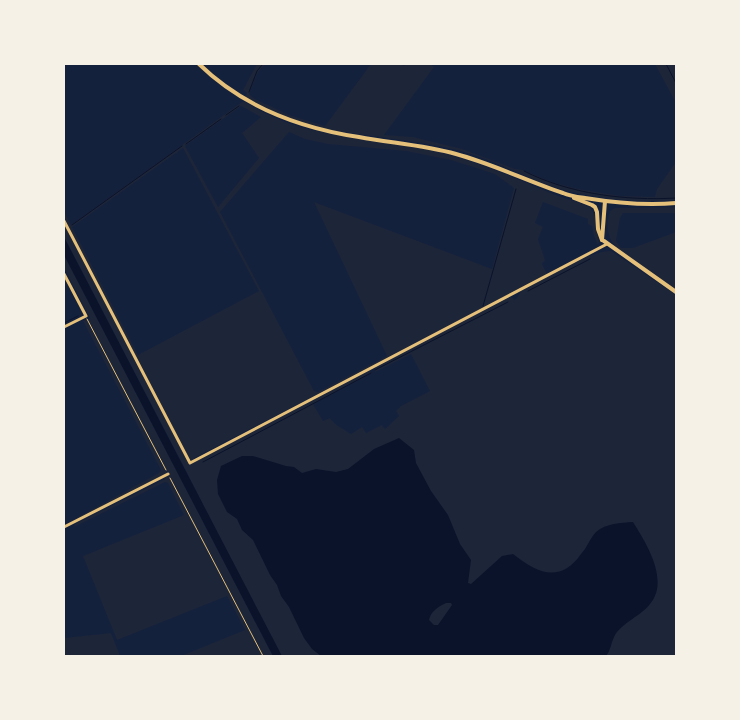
<svg xmlns="http://www.w3.org/2000/svg" width="740" height="720" viewBox="0 0 740 720" font-family="Ubuntu,sans-serif">
<rect width="100%" height="100%" fill="#14213d"/>
<path fill="#1d2539" fill-rule="evenodd" d="M257,64H265L258,72L249,94L253,98L289,115L325,126L371,64H401L404,66L406,64H430L434,67L384,135L413,137L462,149L515,169L523,170L551,182L578,189L620,196L655,197L657,189L676,162V200C633,203 586,199 545,184C517,173 490,159 461,151C413,139 363,137 315,127C290,121 267,109 245,97L247,93L243,90Z
M655,64H676V103Z
M242,102H245C298,135 350,137 409,146C460,154 506,174 553,194C565,199 578,201 589,207C598,215 596,232 599,242L598,245L594,236L592,226L588,224V219L543,202L535,223L543,227L538,239L545,260L542,264L547,274L543,277L194,458L195,461L369,371L372,373L313,404L323,421L330,418L335,424L351,434L362,427L366,433L382,425L385,429L399,416L396,411L401,406L430,391L411,354L375,372L374,370L376,367L508,298L512,297L514,300L517,298L521,291C543,280 587,251 611,251L676,295V656H278L186,471L64,237V212L71,225ZM241,106L261,117L242,133L259,158L218,207L185,146ZM289,132L305,139L328,144L406,151L451,160L495,174L514,188L492,269L314,202L387,356L318,392L314,391L220,212ZM183,148L259,291L138,355L72,227Z
M676,207V213H623L620,218L616,241L621,248H633L676,232V289C662,280 619,254 612,242C607,233 606,221 610,211L615,208Z
M64,255L273,656H181L245,630L227,596L117,640L83,556L184,515L168,483L165,482L74,527L75,524L165,479L163,475L64,525L159,473L161,470L83,321L90,318L64,268Z
M111,633L120,656H64V638Z"/>
<path fill="#0b132b" fill-rule="evenodd" d="M64,237L282,656H273L64,255Z
M399,438L414,450L416,463L431,491L448,515L460,544L471,560L468,583L471,584L502,556L513,554C537,573 560,584 581,554C587,548 590,538 596,532C606,523 621,523 633,522C646,543 670,580 650,604C642,615 622,623 615,635C611,642 611,650 606,656H321L312,649L304,638L289,607L281,596L277,585L270,575L253,540L242,530L237,519L227,512L218,494L217,480L221,466L242,456H253L286,466L294,467L302,473L316,469L336,472L348,469L374,449ZM446,603H451L452,605L438,625H434L429,620C431,611 438,607 446,603Z"/>
<g fill="none" stroke-linecap="round" stroke-linejoin="round">
<path stroke="#0b132b" stroke-width="1" d="M666,64L676,83
M249,92L257,71L263,64
M226,115L239,106
M186,144L221,119
M524,171C569,194 626,201 676,198
M72,225L182,146
M528,291L590,259
M483,306L516,189
M64,323L78,316
M375,370L508,302
M203,462L371,373"/>
<path stroke="#e5c07b" stroke-width="1" d="M87,319L166,470
M170,478L263,656"/>
<path stroke="#e5c07b" stroke-width="3" d="M64,221L190,463L607,244
M64,274L86,316L64,327
M64,527L168,474"/>
<path stroke="#e5c07b" stroke-width="4" d="M605,201L602,240L604,241L676,292"/>
<path stroke="#e5c07b" stroke-width="4" d="M199,64C242,106 300,128 359,137C391,143 424,145 456,154C493,164 527,181 563,193C570,196 578,197 585,198C616,203 645,206 676,203
M574,198L592,205L595,207L597,212L598,229L602,240"/>
</g>
<rect width="740" height="720" fill="none" stroke="#f6f1e7" stroke-width="130"/>
</svg>
